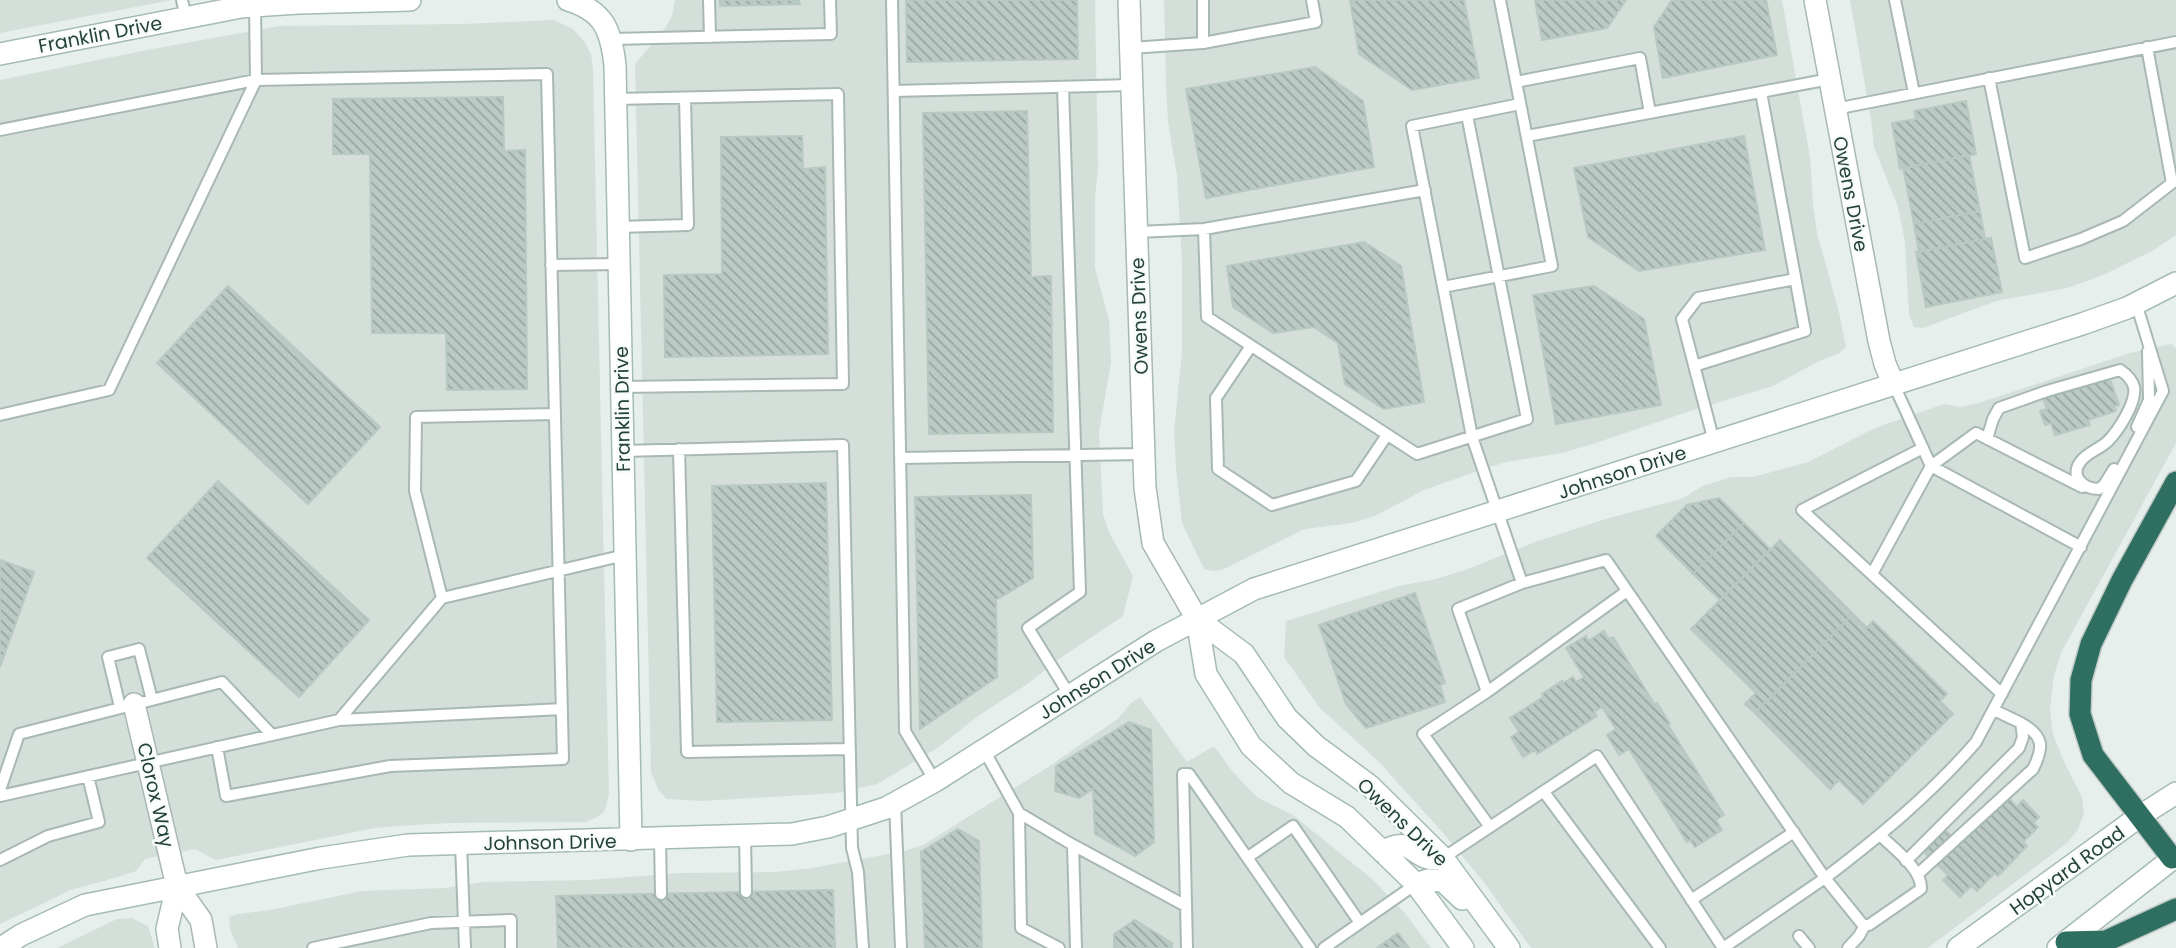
<svg xmlns="http://www.w3.org/2000/svg" width="2176" height="948" viewBox="0 0 2176 948" font-family="Poppins,sans-serif">
<defs>
<pattern id="building-back-hatch" width="6" height="6" patternUnits="userSpaceOnUse" patternTransform="scale(1.75)"><rect width="6" height="6" fill="#bbcac4"/><path d="M-1 5l2 2M0 0l6 6M5-1l2 2" fill="none" stroke="#98a6a0"/></pattern>
</defs>
<rect width="100%" height="100%" fill="#e6efeb"/>
<path fill="#d4dfda" d="M0,0H172L0,33Z
M675,0H1095L1098,166L1095,199V268L1109,320L1111,362L1099,432L1103,514L1109,532L1133,576L1123,616L1059,659L1026,685L978,716L936,749L877,784L837,793L703,801L667,799L659,791L651,772L635,64L666,27L672,16Z
M1164,0H1782L1810,157L1813,204L1817,233L1839,312L1846,347L1838,354L1819,361L1773,386L1690,411L1593,444L1562,453L1506,462L1469,474L1424,490L1375,516L1352,523L1305,529L1222,570L1213,571L1204,569L1182,523L1176,467L1174,431L1182,352V260L1177,176L1168,122L1166,86Z
M1850,0H2176V235L2154,250L2101,276L2067,288L1996,301L1923,328L1914,327L1909,315L1905,242L1898,207L1874,147L1871,119Z
M554,20L573,29L584,41L591,54L593,71L609,794L605,811L596,818L585,822L448,823L399,826L375,828L216,860L195,849L145,859L136,871L118,877L71,890L0,924V80L147,50L280,26L462,24Z
M2171,344L2176,348V443L2062,651L2054,675L2050,709L2053,735L2066,766L2082,797L2084,814L2077,831L2067,843L1928,948H1531L1486,885L1444,834L1379,762L1319,707L1284,657L1286,621L1399,586L1436,579L1468,569L1538,541L1609,518L1681,499L1703,486L1731,477H1753L1808,462L1875,428L1944,404L1960,407L1979,403L2130,353Z
M1140,697L1187,762L1214,746L1232,771L1257,797L1293,815L1372,879L1404,912L1431,948H238L230,929L229,917L238,914L270,910L362,891L445,888L482,882L589,880L681,873L776,872L812,868L905,851L923,845L1045,769L1119,718L1130,704Z
M132,918L148,926L155,948H57L117,919Z"/>
<path fill="url(#building-back-hatch)" stroke="#b8c9c2" stroke-width="2" d="M720,0H799L800,4L720,6Z
M906,0H1077L1078,59L907,62Z
M1350,0H1464L1479,78L1412,90L1359,54Z
M1535,0H1626L1607,28L1542,40Z
M1672,0H1766L1777,55L1663,78L1654,27Z
M1315,67L1363,101L1374,167L1206,198L1186,89Z
M503,97L504,151L525,150L527,389L447,390L446,333H372L370,154H333V99Z
M1966,101L1976,154L1900,169L1892,123L1916,119L1914,111Z
M1027,111L1031,277L1051,276L1053,432L929,434L923,113Z
M802,136L803,169L825,167L828,354L665,357L664,275L722,274L721,137Z
M1744,136L1765,250L1639,271L1588,237L1574,168Z
M1969,155L1980,211L1914,224L1903,168Z
M1980,211L1985,239L1919,252L1914,224Z
M1991,238L2002,292L1926,307L1916,252Z
M1364,242L1401,266L1424,402L1384,409L1345,384L1338,343L1314,327L1273,333L1233,307L1227,266Z
M228,286L380,427L308,504L157,363Z
M1594,286L1644,319L1661,405L1556,424L1533,295Z
M2106,374L2109,383L2111,382L2119,405L2114,406L2116,411L2088,420L2090,425L2055,435L2051,423L2045,425L2040,411L2047,409L2043,398L2074,387L2075,390L2083,387L2082,384Z
M218,481L369,620L299,697L147,558Z
M826,483L832,720L717,722L712,486Z
M1031,495L1033,578L996,600L997,677L920,729L915,497Z
M1719,498L1744,523L1693,574L1656,536L1687,505Z
M1744,523L1770,549L1720,600L1693,574Z
M1780,540L1853,614L1755,713L1745,704L1756,693L1691,629Z
M0,560L34,572L0,667Z
M1415,593L1445,683L1440,685L1445,702L1366,728L1346,704L1319,625Z
M1853,614L1867,628L1873,621L1947,694L1940,701L1953,714L1863,804L1839,780L1830,789L1755,713Z
M1604,631L1609,639L1613,637L1655,705L1657,703L1670,724L1668,725L1724,815L1716,820L1722,830L1695,847L1690,840L1687,842L1629,749L1619,755L1607,735L1616,729L1602,707L1594,712L1597,716L1537,754L1535,750L1523,757L1511,737L1519,732L1510,718L1543,697L1542,694L1562,681L1563,683L1573,677L1576,682L1584,677L1566,648L1586,636L1588,641Z
M1129,722L1151,730L1154,842L1135,856L1095,834L1093,789L1079,798L1055,791L1056,766Z
M2006,795L2017,807L2023,800L2039,817L2033,823L2038,827L2023,842L2027,846L1998,876L1995,873L1977,891L1971,886L1960,897L1943,880L1948,875L1922,850L1944,829L1959,844Z
M958,829L979,841L982,948H925L921,852Z
M833,890L835,948H558L556,896Z
M1135,920L1172,943V948H1114V934Z
M1398,933L1409,948H1377Z"/>
<g fill="none" stroke-linecap="round" stroke-linejoin="round">
<defs>
<path id="lane" d="M182,0L186,18
M709,0L710,37
M892,0L905,731L935,781
M1203,0V43
M1895,0L1914,93
M612,39L831,34L830,0
M1131,48L1203,43L1316,22L1312,0
M1989,78L2025,258L2081,239L2123,221L2172,183L2147,47
M1516,82L1640,58L1650,113
M1063,87L1080,592L1028,628L1070,696
M894,91L1132,85
M616,99L838,94L843,384L622,387
M1520,104L1412,126L1472,437L1522,583
M1835,109L2176,42
M0,130L256,80L547,74L563,759L390,766L226,796L217,747
M1527,136L1830,79
M618,227L688,225L685,98
M1204,229L1207,317L1417,454L1527,419L1467,115
M1137,232L1204,229L1425,190
M551,265L619,264
M1443,287L1552,266L1500,0
M1251,346L1216,398L1218,469L1272,505L1356,481L1387,435
M1694,366L1805,331L1761,92
M1894,385L1931,466L2081,547
M0,415L109,390L256,80L255,6
M2137,427L2149,400L2148,351
M1987,439L1993,419L1999,408L2047,391L2120,370C2126,374 2132,379 2134,387C2137,402 2118,431 2108,441C2100,449 2088,452 2081,461C2069,476 2083,489 2099,489L2104,485L2114,469
M1714,442L1682,319L1698,298L1795,279
M1923,448L1802,510L2002,694
M679,449L687,752L850,749
M623,451L843,445L852,848L858,872L863,948
M900,458L1144,454
M1872,574L1931,466L1976,433L2082,487
M442,598L415,491L416,417L555,414
M1487,692L1627,591
M120,707L108,657L139,649L152,700
M339,720L442,598L625,555
M984,750L1019,813
M0,790L19,734L222,682L272,735
M1544,792L1660,948
M0,796L339,720L562,709
M895,803L901,948
M1490,827L1423,734L1487,692L1458,609L1522,583L1606,560L1825,878C1879,837 1931,794 1976,742L2163,391L2136,303
M745,836L746,892
M660,839L661,894
M461,844L465,948
M1073,845L1076,948
M1248,857L1293,826L1360,923
M1443,858L1597,756L1723,948L1825,878L1863,925H1869L1921,889C1922,869 1894,849 1881,836
M0,860L48,836L99,822L88,776
M1906,861L2019,748L2023,737L2021,723L1994,710
M1918,874L2033,769C2044,747 2044,736 2021,723
M1691,900L1794,832
M1799,936L1809,948
M313,948L431,923L511,920V948
M1059,948L1021,928L1019,813L1073,845L1186,906
M1187,948L1183,774H1189L1310,948
M1324,948L1416,884
M1848,948L1859,936L1865,925"/>
<path id="street" d="M1129,0L1145,488L1153,543L1197,619
M1815,0L1879,341L1885,364L1894,385
M134,704L177,886L201,920L206,948
M170,948L167,929L177,886"/>
<path id="secondary" d="M568,0C604,11 611,30 615,65L631,840
M0,54L241,7L298,3L410,0
M1197,619L1244,654L1287,718L1316,746L1370,786L1443,858L1509,948
M1197,619L1206,674L1251,746L1291,783L1347,817L1416,884L1463,948
M1383,852C1414,832 1413,865 1443,858
M1416,884L1428,880L1443,881L1462,899
M1,948L21,935L85,905L321,858L408,845L792,834L828,827L886,808L935,781L1156,641L1254,589L2082,324L2127,308L2176,283
M1958,948L2140,816L2176,793
M2058,948L2176,856"/>
<path id="highway" d="M2172,858L2093,755L2080,714L2081,680L2091,644L2122,580L2176,482
M2066,942L2106,941L2176,909"/>
</defs>
<use href="#lane" stroke="#a8b8b2" stroke-width="14"/>
<use href="#street" stroke="#a8b8b2" stroke-width="24"/>
<use href="#secondary" stroke="#a4bbb3" stroke-width="24"/>
<use href="#highway" stroke="#c2cac8" stroke-width="24"/>
<use href="#lane" stroke="#fff" stroke-width="10"/>
<use href="#street" stroke="#fff" stroke-width="21"/>
<use href="#secondary" stroke="#fff" stroke-width="21"/>
<use href="#highway" stroke="#2f6f62" stroke-width="21"/>
</g>
<g text-anchor="middle" stroke-width="5" stroke-linejoin="round" paint-order="stroke">
<g font-size="19" fill="#24423a" stroke="#f7fbf9">
<text transform="translate(100 34) rotate(-11)" y="7">Franklin Drive</text>
<text transform="translate(1851 194) rotate(79)" y="7">Owens Drive</text>
<text transform="translate(1139 316) rotate(-92)" y="7">Owens Drive</text>
<text transform="translate(622 409) rotate(-91)" y="7">Franklin Drive</text>
<text transform="translate(1622 472) rotate(-18)" y="7">Johnson Drive</text>
<text transform="translate(1097 679) rotate(-32)" y="7">Johnson Drive</text>
<text transform="translate(156 795) rotate(77)" y="7">Clorox Way</text>
<text transform="translate(1403 822) rotate(44)" y="7">Owens Drive</text>
<text transform="translate(550 842) rotate(-1)" y="7">Johnson Drive</text>
<text transform="translate(2067 870) rotate(-36)" y="7">Hopyard Road</text>
</g>
</g>
</svg>
